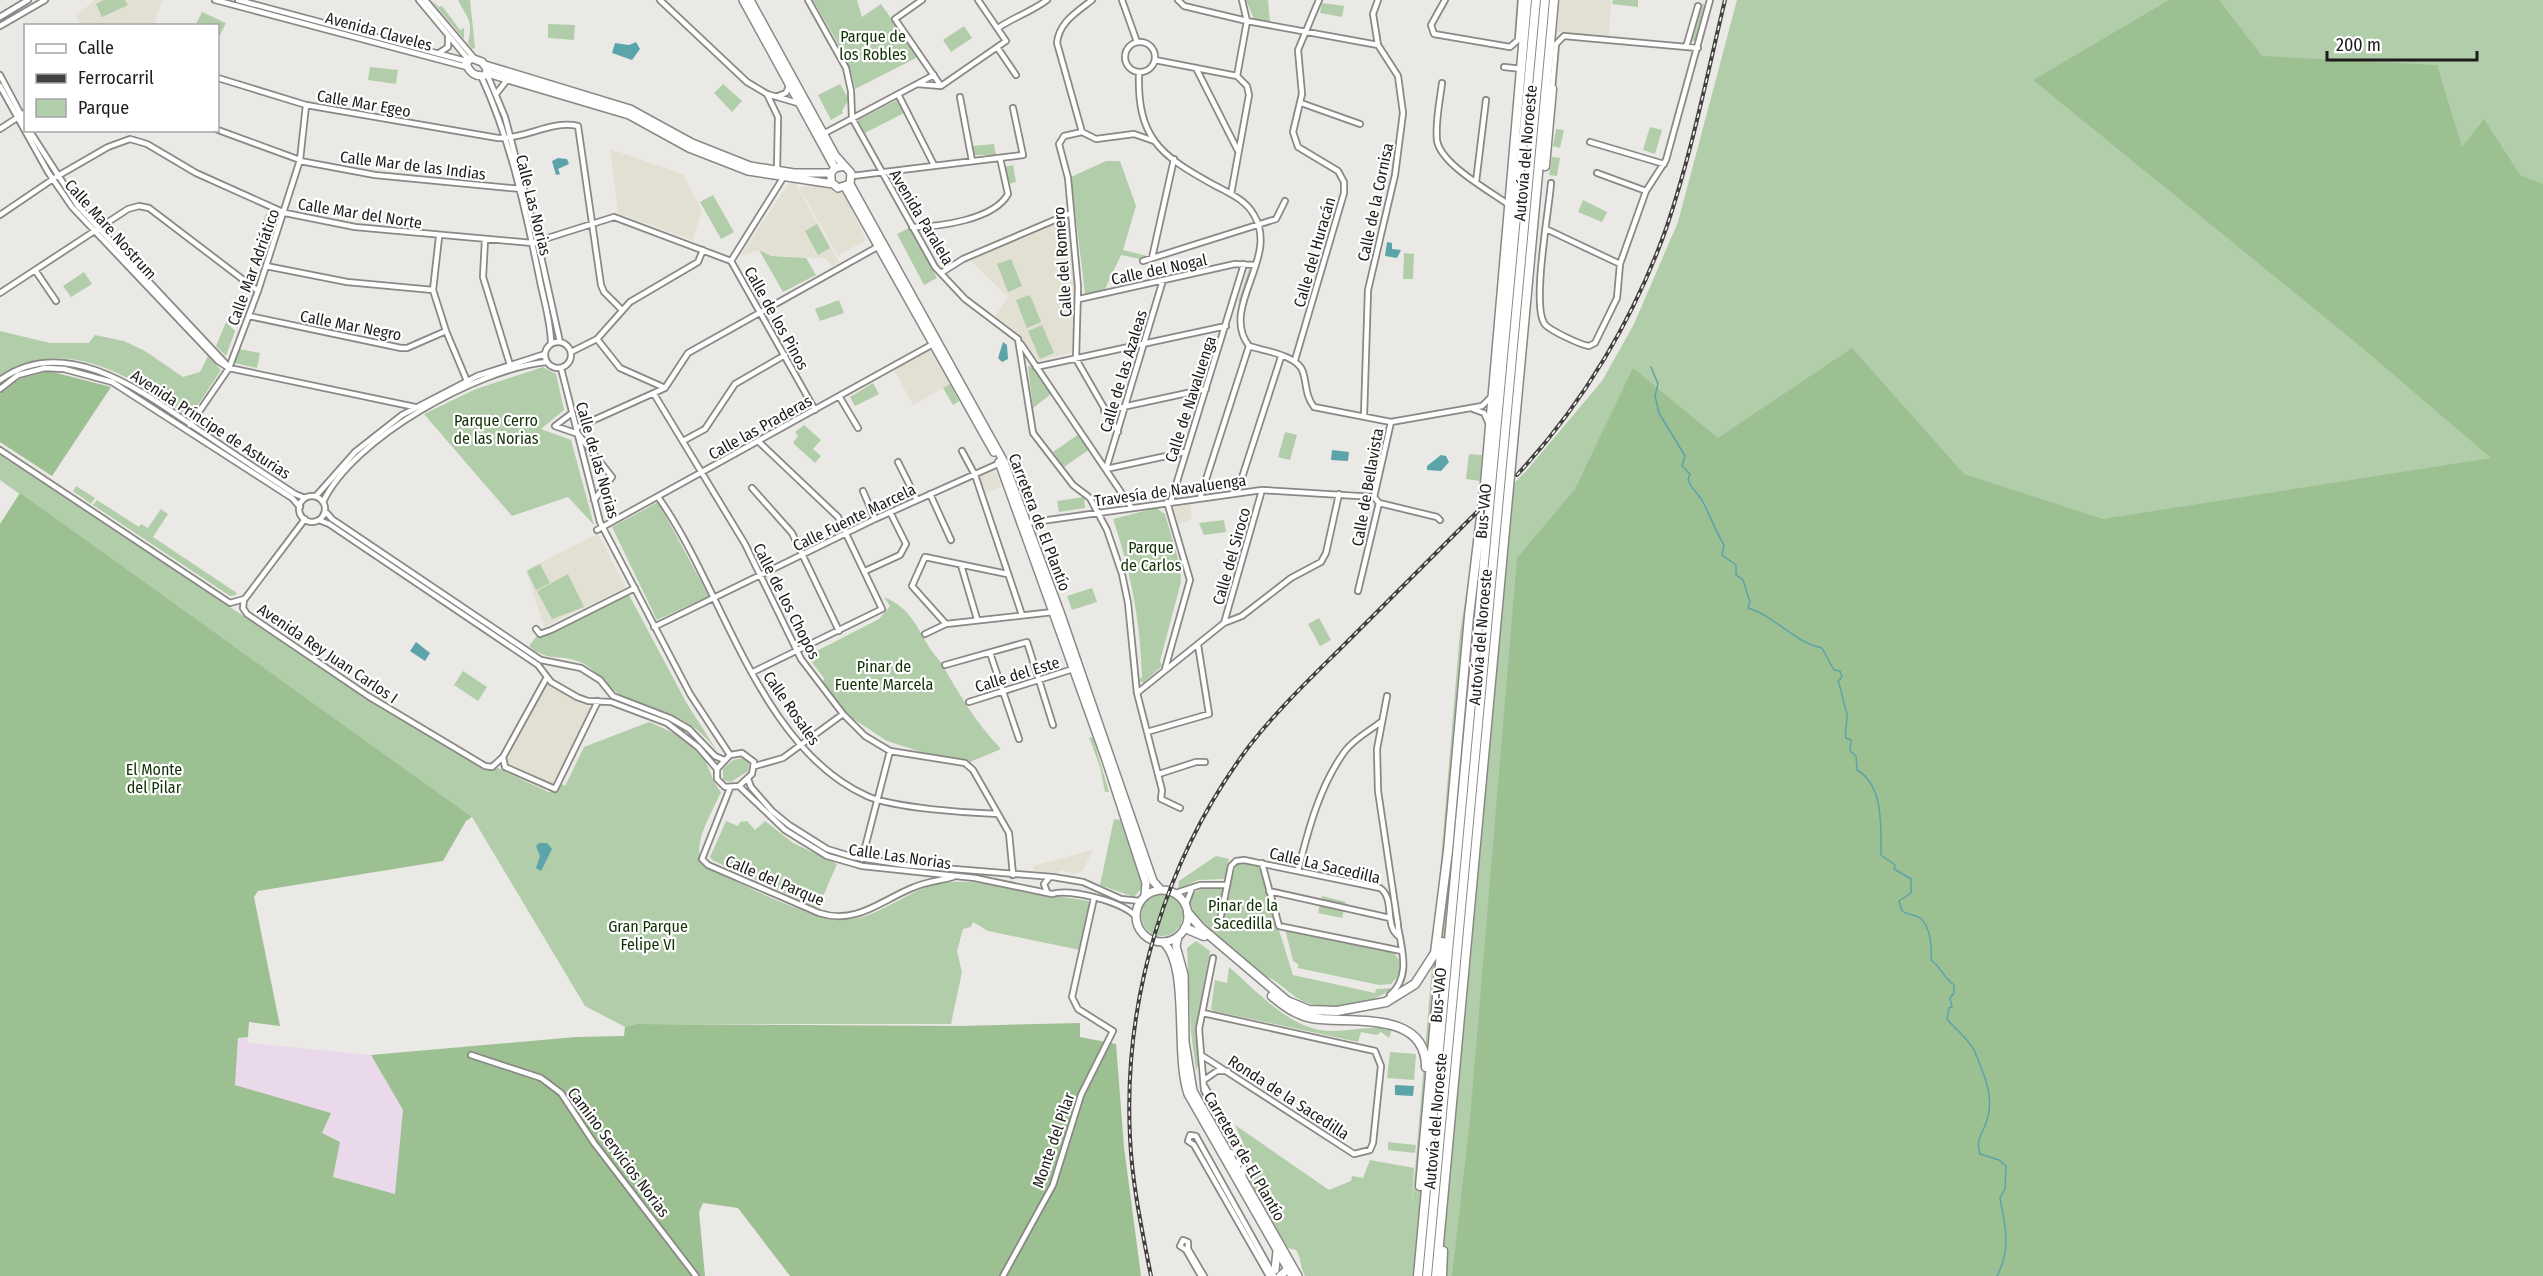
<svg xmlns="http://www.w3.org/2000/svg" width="2543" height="1276" viewBox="0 0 2543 1276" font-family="'Fira Sans Condensed',sans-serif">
<rect width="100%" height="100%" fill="#ebe9e5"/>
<path fill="#e2dfd3" d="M95,0H162L154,25H82L76,16Z
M1560,0H1611L1609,36L1557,32Z
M610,149L683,174L702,211L692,240L618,213Z
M789,183L796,184L839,262L832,266L825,258L771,256L759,250L740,256Z
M829,185L843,191L866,240L838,256L799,187Z
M1062,220L1068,223L1075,296L1072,352L1039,361L1018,333L995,316L1008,297L970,260Z
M931,349L950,384L913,405L894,370Z
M995,469L1001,487L983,494L978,475Z
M1190,504L1192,519L1178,524L1173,508Z
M598,534L626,587L544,627L526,570Z
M545,684L592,709L556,786L551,788L507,764L505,760Z
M1093,850L1083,870L1076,874L1061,870L1056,873L1035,871L1033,866Z"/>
<path fill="#ead9eb" d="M248,1037V1043L371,1055L404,1110L395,1195L333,1177L322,1133L331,1113L235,1085L238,1038Z"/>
<path fill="#b2cdaa" d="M104,0H125L128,5L102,17L96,4Z
M431,0L439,7L442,6L460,30L464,28V39Z
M458,0H470L475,48L472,49L468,43C473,21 469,21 458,0Z
M813,0H857L862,17L881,4L918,57L855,89C850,58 828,28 813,0Z
M1246,0H1268L1270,22L1254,19Z
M1613,0H1638V7L1612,4Z
M1737,0H2543V1276H1305C1300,1267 1302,1260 1296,1250L1288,1248L1246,1179L1256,1171L1235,1125L1329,1190L1351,1181L1352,1176L1363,1178L1370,1160L1414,1168L1412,1206L1460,632L1479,519L1527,470L1602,381L1634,324L1678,222Z
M1322,3L1344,6L1342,17L1320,13Z
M1703,3L1705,7L1696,40L1691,42Z
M202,12L226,23L220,35L218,34V26L196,24Z
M548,24L575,25L574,40L548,38Z
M964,26L972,38L951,52L943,40Z
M370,67L398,70L396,84L368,80Z
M723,84L742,101L732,112L714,93Z
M840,84L849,99L842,111L843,113L831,120L818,95Z
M897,100L904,113L865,133L858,120Z
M1650,127L1662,130L1655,154L1643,150Z
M1556,129L1564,130L1560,148L1553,146Z
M994,144L996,155H973L972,146Z
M1552,157L1560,158L1557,176L1549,175Z
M1106,161H1120L1136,206L1123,250L1147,256L1140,259L1121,255L1105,289L1085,294L1071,177Z
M1013,165L1016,182L1008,184L1004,167Z
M713,195L734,232L721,239L700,202Z
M1583,200L1607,212L1602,222L1578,212Z
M266,214L276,218L267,242L257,239Z
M817,224L830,248L818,255L805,231Z
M909,228L937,278L924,285L897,234Z
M759,250L771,256L806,258L816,275L783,292Z
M1404,253L1414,254L1413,279H1403Z
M1011,259L1022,286L1008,292L997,264Z
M1249,269L1251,272L1241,301L1238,302Z
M84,272L92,284L71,297L63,286Z
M1030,295L1041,322L1027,328L1016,300Z
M839,300L844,313L820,321L815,309Z
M226,322L235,331L226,356L216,346Z
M1042,325L1054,353L1040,359L1028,331Z
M0,331L50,343H89L95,335L124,341L145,351L183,377L200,372L208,356L221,370L190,417C131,378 71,334 0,375Z
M239,349L260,353L257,368L234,363Z
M1031,365L1051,394L1033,408L1028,367Z
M543,367L556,374L564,410L541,429L571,440L594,525L568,497L512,516L424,414L476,389Z
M873,383L879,394L855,406L850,397Z
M950,384L959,401L953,405L943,388Z
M804,425L821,440L813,449L821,456L815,463L793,443L798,436L795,432Z
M1285,432L1297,435L1290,460L1278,457Z
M1079,434L1090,449L1064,467L1053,452Z
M0,453L336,678L482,767L487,769L496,767L548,792H556L562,784L565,786L584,747L649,722C670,730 699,745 708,767C712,776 714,784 721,792C713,811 688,849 705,866C744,884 821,929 862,917C893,908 917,884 950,882C990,879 1048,896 1090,901L1080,950L988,931L973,922L971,927L963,929L957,951L962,972L951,1024H636L625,1027L585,1006L472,817L0,480Z
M1469,454L1482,455L1480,481L1466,479Z
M76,486L95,498L91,504L73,491Z
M1084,497L1085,508L1059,512L1057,501Z
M97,500L139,527L141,524L148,528L161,509L168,514L153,537L237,593L236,595L230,596L93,505Z
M658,502L709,596L657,620L612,527Z
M1156,508L1165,514L1180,565L1181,582L1160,661L1162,666L1143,683L1139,680L1142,677C1140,619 1131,573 1113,519Z
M1224,520L1226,532L1204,535L1199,523Z
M540,564L550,583L536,590L527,571Z
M568,574L584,607L552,619L537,591Z
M1092,588L1097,602L1072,610L1067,596Z
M628,593L686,702L717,751C687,711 659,714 619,694C605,686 597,669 580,662C557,653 550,663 529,646L536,637L555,632Z
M884,597C911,609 915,624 929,647C933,654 939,659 943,666C960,696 977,724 1001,749L970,762L931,755L887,741L849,716L823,684L824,678L807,656L879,619L890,606Z
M1319,618L1331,640L1320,646L1308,624Z
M463,671L487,687L478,701L454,685Z
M1089,737L1093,738L1109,792H1105L1100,767Z
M743,758L749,763L748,771L731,782L723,780V769L733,760Z
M1114,819L1121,820L1141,881V889L1134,897L1100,885Z
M726,821L738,826L740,822L747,821L755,830L765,821L793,843L837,864L818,908L712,860L710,857Z
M1216,856L1229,859L1225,879L1198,880L1178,890L1179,881Z
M1237,863L1259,866L1293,975L1375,993L1376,989L1394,988C1372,1004 1324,1014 1299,999C1287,992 1277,979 1264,976L1196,916L1189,901C1195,884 1214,888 1229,887Z
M1141 915a21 21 0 1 1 42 0a21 21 0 1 1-42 0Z
M1322,896L1346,902L1342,918L1318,913Z
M1285,929L1394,953L1399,960L1400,974L1391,984L1379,985L1298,968V964L1293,961Z
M1196,941L1210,951L1196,1029L1199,1062L1196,1071L1191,1032L1187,948Z
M1229,967C1257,991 1291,1031 1331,1031C1351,1031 1372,1025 1392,1029L1389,1038L1381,1032L1377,1035L1361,1032L1358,1042L1214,1011L1211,1009L1215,980L1227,983Z
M1390,1052L1416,1054L1414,1080L1387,1078Z
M1388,1142L1416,1145L1415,1153L1388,1150Z"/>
<path fill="#9dc092" d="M2169,0H2219L2262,56L2437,65L2462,147L2484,119L2520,175L2543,184V1276H1452L1470,1119L1517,558L1575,489L1633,368L1718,438L1852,348L1964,474L2103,519L2491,458L2354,341L2033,80Z
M49,371L111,387L52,476L0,442V394L21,378Z
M20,493L472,817L466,821L443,861L258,891L254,897L280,1026L249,1022L248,1037L238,1038L235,1085L331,1113L322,1133L340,1142L333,1177L395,1194L403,1110L371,1055L576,1037L624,1036L625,1027L636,1024L961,1026L1080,1023V1037L1116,1044L1124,1147L1141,1276H790L738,1208L703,1203L699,1212L705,1276H0V524Z"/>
<path fill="#5aa4aa" d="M636,42L640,49L632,60L612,53L615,43L629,45Z
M558,158L567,159L569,164L558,169L560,174L556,175L552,161Z
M1387,242L1392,243V249L1401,250L1397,258L1385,256Z
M1003,342L1007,345L1008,359L1002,362L998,358Z
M1332,450L1349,452L1348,461L1331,460Z
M1441,455L1446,456L1449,462L1441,471L1427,470V466Z
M416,642L430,653L425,661L410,651Z
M539,843H547L552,849L541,871L536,868L540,856L536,846Z
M1395,1085L1414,1086L1413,1096L1395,1095Z"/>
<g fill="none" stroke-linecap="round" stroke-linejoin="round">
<path stroke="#5aa4aa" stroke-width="1.5" d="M1651,367L1658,384L1655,396L1659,413L1685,456L1682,466L1690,474L1688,480C1692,490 1700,495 1704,504C1711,518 1716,532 1724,545L1722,555L1736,565V575L1743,580L1750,602L1748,608C1775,616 1795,643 1822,648L1834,670L1840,671L1842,677L1838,681C1842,691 1843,703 1847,714C1848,720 1844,730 1846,738L1851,740L1850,751L1856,756L1857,770C1884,785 1881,828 1881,855L1895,865L1894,869L1911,879V893L1899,901L1902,911C1906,914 1916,915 1920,918C1931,927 1932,948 1931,960C1940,966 1943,977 1954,985V993L1950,998L1952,1007L1949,1008L1947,1019C1953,1027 1970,1041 1974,1050C1983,1072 1995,1096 1987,1120C1983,1134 1975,1139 1980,1154L1999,1160L2006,1166L2005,1189L2000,1198C2005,1226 2012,1247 1997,1276"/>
<defs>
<path id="street" d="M215,0L467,67
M238,0L466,61
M419,0L468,59
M425,0L474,58
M660,0L747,82L767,94L801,104
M808,0L846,68L851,91L852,118L935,267L965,299L1018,339L1033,433L1073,485L1090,498L1107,530L1122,574L1128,603L1137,693L1162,790L1161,799L1180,808
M922,0L895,19L941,86L1006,41L978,0
M1092,0C1077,12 1059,22 1057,43L1082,132L1096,139L1134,134L1154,141
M1122,0L1137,42
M1178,0L1184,6L1247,21L1378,45
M1445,0L1431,25L1434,34L1510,47L1518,40L1521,0
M0,17L28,0
M0,26L45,0
M998,28C1014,17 1031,12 1047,0
M1125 57a15 15 0 1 1 30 0a15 15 0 1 1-30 0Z
M997,47L1016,75
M1686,47L1698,6
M439,53L448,47V38
M1155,60L1237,76L1247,86L1249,95L1231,194
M1504,67L1522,69
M1196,68L1238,151
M1139,73C1137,137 1159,155 1214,185C1229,193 1246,200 1254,215C1280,258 1219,307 1249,346C1264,351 1298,355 1303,372C1307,385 1305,395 1314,407L1391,422L1482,406L1490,398
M487,74L505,117L538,243L560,342
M0,75L26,124
M481,76C510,138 525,208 539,276C543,298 551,321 551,344
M1237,76L1247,21L1242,0
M218,78L306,105L498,138C526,139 551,120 578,126L601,285L604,292L622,310
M1442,83C1440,101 1435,122 1437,140C1440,164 1490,191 1509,205
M917,84L941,86
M0,86L48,172L72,207L218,361L229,368L415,407
M1552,89L1556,44L1564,36L1698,48
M496,94L507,80
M767,94L778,117L777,171
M898,94L934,165
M778,96L786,93L790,84
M960,97L972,161
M1301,103L1360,124
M0,129L26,112
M29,130L78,206L228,366
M218,130L300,160
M1082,132L1064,136L1059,144L1068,178L1078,287L1076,359L1118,432
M823,134L934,75
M1590,142L1664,164
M300,161L375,175L521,189
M1597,173L1646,191
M852,176L1023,155L1013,108
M1476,182L1486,100
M1551,183C1549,210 1532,303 1544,323C1548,330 1581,345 1589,346L1595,343L1617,298L1620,264L1646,191L1666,160L1710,0
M0,215L56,177L108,147L130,139L147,144L196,173L285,213L355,227L532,243L614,217L731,261L815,410
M912,227C938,227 994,220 1008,194L1000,158
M1546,229L1620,264
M439,237L433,290L446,331L467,381
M485,240L483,277L510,365
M1152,258L1174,159
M731,261L783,178
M1143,261L1276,219L1285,201
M266,266L347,282L433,290
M35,270L56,301
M941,273L963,259L1071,213
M1163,280L1106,469L1185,452
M0,293L128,209L139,206L149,208L258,291
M1079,299L1235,264L1255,265
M249,316L401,348H407L446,331
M597,339L620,368L665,388
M545 355a13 13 0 1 1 26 0a13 13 0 1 1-26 0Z
M1021,344L1131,507
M571,352L597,339L630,302L698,262L703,250
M1295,360L1344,193V182L1338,171L1298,147L1293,132L1302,94L1298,50L1319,0
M1036,367L1226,326
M561,368L600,522L690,694L730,755
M0,380C66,332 144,393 199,430C231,452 263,473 295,494L305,498
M0,389L18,375L45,368L64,369L112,382L292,498L300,507
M654,394L745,544L801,659L843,714L865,736L890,751L965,763L973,770L1009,833L1013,875
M839,396L858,428
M1473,409L1484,413L1488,422
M1104,411L1206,389
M572,413L555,426L578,434L612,477L594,500
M1364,416L1368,290L1395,175L1403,113L1398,76L1378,45L1373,14L1378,0
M190,425L229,368L258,291L300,160L306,105
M576,428L665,388L688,353L879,246
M683,441L705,429L735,384L785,355
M0,450L230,603L244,599L243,608L247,614L368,696L485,766L492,767L503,757L547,677
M962,451L975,475L1022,615
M898,462L917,500
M752,488L792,533L839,631
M1262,490L1224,623L1242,616L1291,578L1321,562L1326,553L1339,494
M863,491L875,519
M1237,493L1281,357
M930,494L951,540
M316,496L355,452L402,415L477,376L545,354
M299 509a13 13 0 1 1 26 0a13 13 0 1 1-26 0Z
M658,497C723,588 758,747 867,796C894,808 967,813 998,814
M1200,498L1249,346
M1171,501L1244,264
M323,502C353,438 478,369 546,362
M1379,503L1437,517L1440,520
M325,511L332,519L541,660L581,668L600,680L613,696L670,718L689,729L715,756L724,760
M319,520L329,524L538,665L551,682L577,697L588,701L611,702L667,723L698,747L717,769
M1027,523L1262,490L1374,497
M597,530L933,344
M961,565L977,619
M865,571L900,555L906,544L890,512
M1358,591L1379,503L1374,497L1391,422
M244,600L305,519
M946,624L912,586L925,557L1007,574
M654,627L875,519L1000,463
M536,629L540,634L551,630L635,588
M925,634L946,624L1053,612
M990,653L1019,739
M945,665L1027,642L1053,725
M1165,669L1190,580L1167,502
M753,672L882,609L838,517L758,441
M1137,693L1224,623
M1387,696L1377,749L1378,791L1398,925
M969,702L1073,669
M1147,732L1209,714L1198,645
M742,753L754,762L752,774L739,786L725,787L717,779V769L730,755Z
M503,757L505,767L555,789L598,701
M755,766L783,758L843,714
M1159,774L1196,762H1205
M748,779L751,787L772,811L789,825L827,849L853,857L905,865L1053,877L1083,882L1121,899L1140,901
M739,786L785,830L827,856L862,866L975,878L1052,894C1070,888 1124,902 1136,917
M730,788L702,859L708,865L819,913C856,925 880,901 912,888C925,882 939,881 953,877
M862,859L890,751
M1262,863L1279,926L1402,951
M1298,871C1308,830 1320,785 1345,751C1354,739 1369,731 1381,722
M1269,891L1390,918
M1047,892L1044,884L1049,878
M1176,893L1200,885H1227
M1186,904L1192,888
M1219,925L1231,866L1236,861L1244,860L1380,888C1396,899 1383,927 1400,937
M1213,958L1199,1029L1204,1090L1238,1154L1229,1152
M1390,995C1411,977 1402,950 1398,927
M471,1055L541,1078L561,1093L594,1143L696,1276
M1201,1055L1354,1154L1370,1150L1373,1143L1381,1066L1375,1051L1203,1013
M1204,1080L1217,1071H1228
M1205,1087L1244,1158L1243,1177
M1003,1276L1053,1185L1081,1095L1113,1031L1078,1009L1072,997L1094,898
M1201,1276L1186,1250L1180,1246L1183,1240L1188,1242V1249L1204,1276
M1269,1276L1194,1145L1188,1141L1190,1135L1196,1136L1274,1276"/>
<path id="secondary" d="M743,0L835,168
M750,0L835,155L851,173L850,184L838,188L831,182V173L835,168L844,166
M471,58L482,62L487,69L486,75C476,78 469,72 466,63Z
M485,65L630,109L692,143L750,166L794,173H831
M487,73L629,115L689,148L748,171L833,184
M850,184L1004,462L1060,612L1153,881L1160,889
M845,187L994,452
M999,462L1105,757L1146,883L1145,895
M1136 916a26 26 0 1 1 52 0a26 26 0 1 1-52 0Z
M1178,937L1176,946L1184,975L1185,1042L1193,1091L1298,1276
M1163,942C1190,966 1174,1054 1188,1094L1292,1276
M1233,1162L1237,1164L1244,1158
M1275,1270L1277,1251
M1280,1276L1290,1267"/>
<path id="highway" d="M1545,166L1552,89
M1188,913L1201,928L1274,990L1287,1001L1309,1010L1337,1011L1386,1002L1415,984L1435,953L1448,851L1469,616L1485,484L1527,0
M1185,928L1204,936
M1272,996C1284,1006 1296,1015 1312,1018C1349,1024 1426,1009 1426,1067
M1420,1186L1442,942
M1418,1276L1536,0
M1427,1276L1545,0
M1436,1276L1554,0
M1442,1276L1443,1251"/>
</defs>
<use href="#street" stroke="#898884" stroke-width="8"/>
<use href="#secondary" stroke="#898884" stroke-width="10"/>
<use href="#highway" stroke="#898884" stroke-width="11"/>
<use href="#street" stroke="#fff" stroke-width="4.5"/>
<use href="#secondary" stroke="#fff" stroke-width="7"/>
<use href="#highway" stroke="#fff" stroke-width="8"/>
<defs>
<path id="rail" d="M1517,475C1583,404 1635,317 1667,226C1692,152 1707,75 1725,0
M1151,1276C1142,1230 1132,1184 1130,1137C1123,998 1166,856 1250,745C1279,708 1313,676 1346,643C1390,599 1434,555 1478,511"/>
</defs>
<use href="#rail" stroke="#42413f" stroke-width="4"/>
<use href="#rail" stroke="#fff" stroke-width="1.5" stroke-dasharray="4.5" stroke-linecap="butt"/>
</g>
<g text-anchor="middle" stroke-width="4.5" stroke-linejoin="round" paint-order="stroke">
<g font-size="16" fill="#1e1d1b" stroke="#fff">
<text transform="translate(379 31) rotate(15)" y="6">Avenida Claveles</text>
<text transform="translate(364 103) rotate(10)" y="6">Calle Mar Egeo</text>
<text transform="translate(1525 153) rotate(-85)" y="6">Autovía del Noroeste</text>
<text transform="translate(413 165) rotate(7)" y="6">Calle Mar de las Indias</text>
<text transform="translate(1375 202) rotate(-78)" y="6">Calle de la Cornisa</text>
<text transform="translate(534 205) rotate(76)" y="6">Calle Las Norias</text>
<text transform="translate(360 213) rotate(9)" y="6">Calle Mar del Norte</text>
<text transform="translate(922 217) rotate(59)" y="6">Avenida Paralela</text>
<text transform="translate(111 229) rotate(48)" y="6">Calle Mare Nostrum</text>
<text transform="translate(1314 252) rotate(-74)" y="6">Calle del Huracán</text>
<text transform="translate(1062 262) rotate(-94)" y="6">Calle del Romero</text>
<text transform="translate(253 267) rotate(-70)" y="6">Calle Mar Adriático</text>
<text transform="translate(1159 269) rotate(-12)" y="6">Calle del Nogal</text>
<text transform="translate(777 318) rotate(61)" y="6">Calle de los Pinos</text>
<text transform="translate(351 325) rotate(11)" y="6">Calle Mar Negro</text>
<text transform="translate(1123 371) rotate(-73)" y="6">Calle de las Azaleas</text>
<text transform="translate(1190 399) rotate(-72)" y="6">Calle de Navaluenga</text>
<text transform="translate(211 424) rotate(33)" y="6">Avenida Príncipe de Asturias</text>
<text transform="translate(760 427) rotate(-29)" y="6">Calle las Praderas</text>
<text transform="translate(598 460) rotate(74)" y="6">Calle de las Norias</text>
<text transform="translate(1367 487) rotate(-80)" y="6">Calle de Bellavista</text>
<text transform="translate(1170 490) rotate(-8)" y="6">Travesía de Navaluenga</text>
<text transform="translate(1483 511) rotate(-85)" y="6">Bus-VAO</text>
<text transform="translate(854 517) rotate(-26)" y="6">Calle Fuente Marcela</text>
<text transform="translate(1040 522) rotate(69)" y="6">Carretera de El Plantío</text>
<text transform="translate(1231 556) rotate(-74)" y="6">Calle del Siroco</text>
<text transform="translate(787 601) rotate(63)" y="6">Calle de los Chopos</text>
<text transform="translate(1480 637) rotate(-85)" y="6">Autovía del Noroeste</text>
<text transform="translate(328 653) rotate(34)" y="6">Avenida Rey Juan Carlos I</text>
<text transform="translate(1017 674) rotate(-17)" y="6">Calle del Este</text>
<text transform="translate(792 708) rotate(55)" y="6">Calle Rosales</text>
<text transform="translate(900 856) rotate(8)" y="6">Calle Las Norias</text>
<text transform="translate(1325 865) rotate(13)" y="6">Calle La Sacedilla</text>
<text transform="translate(775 880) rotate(23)" y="6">Calle del Parque</text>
<text transform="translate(1438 995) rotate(-85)" y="6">Bus-VAO</text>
<text transform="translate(1289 1097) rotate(33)" y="6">Ronda de la Sacedilla</text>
<text transform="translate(1435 1121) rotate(-85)" y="6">Autovía del Noroeste</text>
<text transform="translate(1053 1140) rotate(-71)" y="6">Monte del Pilar</text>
<text transform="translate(619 1152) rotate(53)" y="6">Camino Servicios Norias</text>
<text transform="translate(1245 1156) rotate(60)" y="6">Carretera de El Plantío</text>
</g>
<g font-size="16" fill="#103203" stroke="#fff">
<text x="873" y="42">Parque de<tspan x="873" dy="18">los Robles</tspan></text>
<text x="496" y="426">Parque Cerro<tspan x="496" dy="18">de las Norias</tspan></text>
<text x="1151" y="553">Parque<tspan x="1151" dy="18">de Carlos</tspan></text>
<text x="884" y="672">Pinar de<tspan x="884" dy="18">Fuente Marcela</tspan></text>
<text x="154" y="775">El Monte<tspan x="154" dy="18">del Pilar</tspan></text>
<text x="1243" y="911">Pinar de la<tspan x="1243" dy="18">Sacedilla</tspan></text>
<text x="648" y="932">Gran Parque<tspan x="648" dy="18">Felipe VI</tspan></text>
</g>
</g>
<rect x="24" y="24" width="195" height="108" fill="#ffffff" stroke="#a5a5a4" stroke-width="1.5"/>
<rect x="36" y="44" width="30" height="9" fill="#ffffff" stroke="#a5a5a4" stroke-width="1.5"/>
<text x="78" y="54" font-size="18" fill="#1e1d1b">Calle</text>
<rect x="36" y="74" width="30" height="9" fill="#42413f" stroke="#a5a5a4" stroke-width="1.5"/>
<text x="78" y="84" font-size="18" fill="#1e1d1b">Ferrocarril</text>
<rect x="36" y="99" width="30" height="18" fill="#b2cdaa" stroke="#a5a5a4" stroke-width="1.5"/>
<text x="78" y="114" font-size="18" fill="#1e1d1b">Parque</text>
<path d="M2327 51v9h150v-9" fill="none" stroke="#1e1d1b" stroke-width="3"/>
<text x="2336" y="51" font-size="18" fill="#1e1d1b" stroke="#ffffff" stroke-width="4.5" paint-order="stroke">200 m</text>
</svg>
